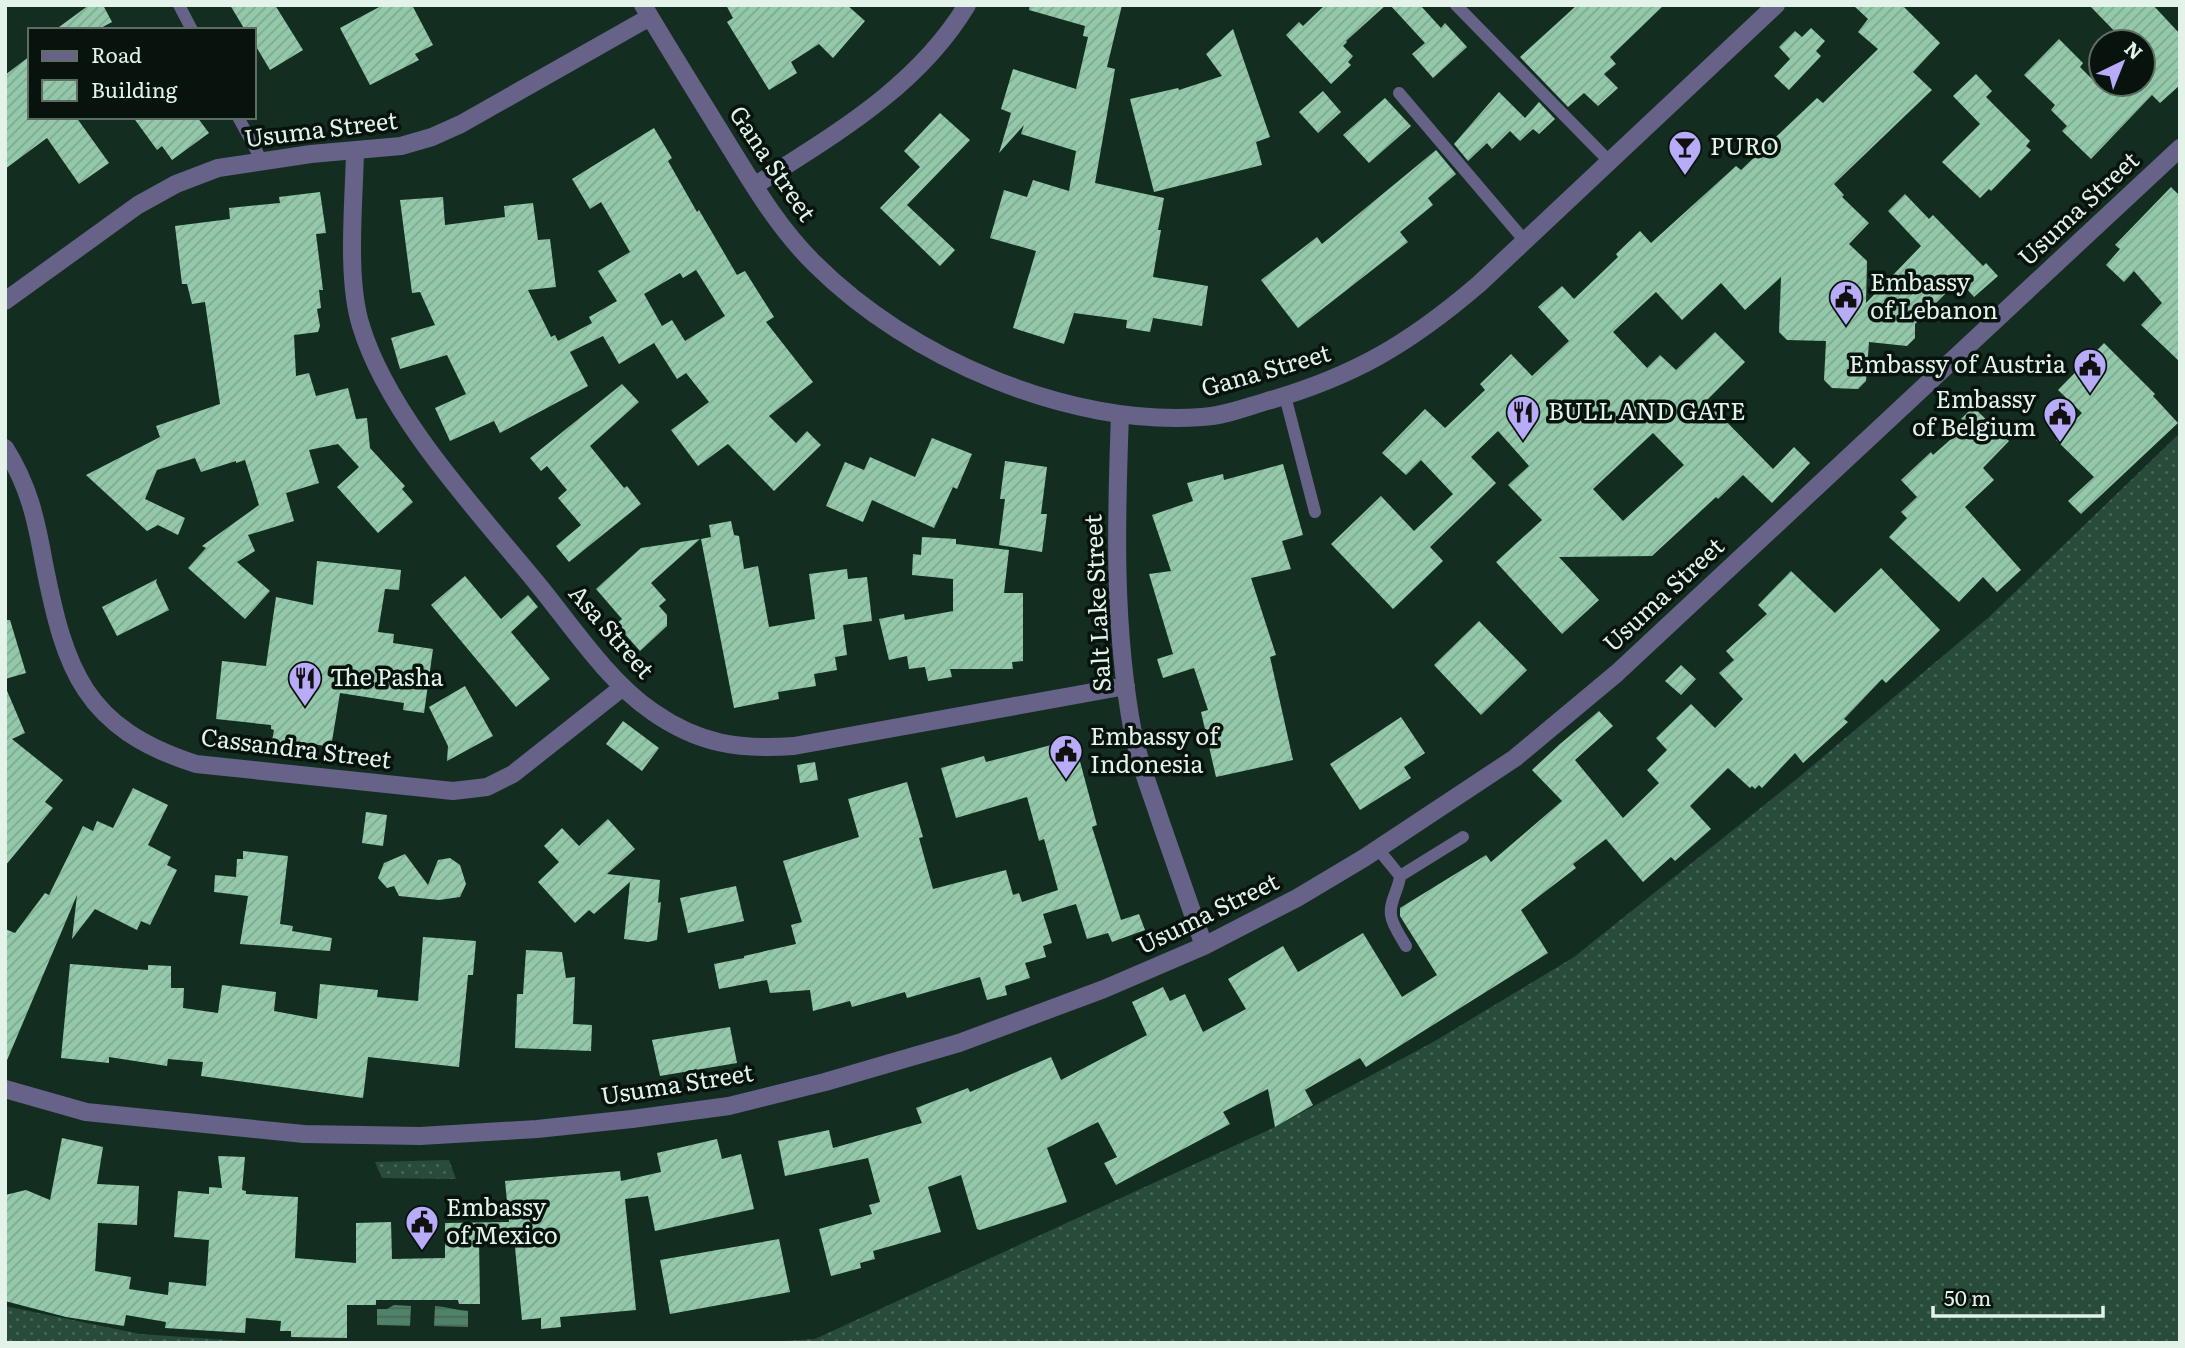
<svg xmlns="http://www.w3.org/2000/svg" width="2185" height="1348" viewBox="0 0 2185 1348" font-family="Literata,serif">
<defs>
<pattern id="grass-dots" width="8" height="8" patternUnits="userSpaceOnUse" patternTransform="scale(1.75)"><rect width="8" height="8" fill="#284c39"/><path d="M2 2h.1M6 6h.1" fill="none" stroke="#476656" stroke-width="1.8" stroke-linecap="round"/></pattern>
<pattern id="water-rules" width="6" height="5" patternUnits="userSpaceOnUse" patternTransform="scale(1.75)"><rect width="6" height="5" fill="#4f8266"/><path d="M0 2.5h6" fill="none" stroke="#4a6858"/></pattern>
<pattern id="building-hatch" width="6" height="6" patternUnits="userSpaceOnUse" patternTransform="scale(1.75)"><rect width="6" height="6" fill="#93c9aa"/><path d="M-1 1l2-2M0 6l6-6M5 7l2-2" fill="none" stroke="#7fa991"/></pattern>
</defs>
<rect width="100%" height="100%" fill="#132e20"/>
<path fill="url(#grass-dots)" d="M2180,433V1343H751L815,1339L1275,1127L1435,1041L1574,957L1798,778L1988,618Z
M449,1160L456,1179L382,1178L375,1162Z
M5,1306L140,1334L270,1343H5Z"/>
<path fill="url(#water-rules)" d="M394,1305L411,1306L410,1326L377,1325V1309H387Z
M435,1306C447,1307 456,1310 468,1311V1327L434,1326Z"/>
<path fill="url(#building-hatch)" fill-rule="evenodd" d="M89,5H103L112,22L97,30H55Z
M230,5H275L303,50L270,70L254,43V30H245Z
M383,5H412L433,45L415,54L419,60L370,85L340,28Z
M726,5H847L865,21L833,58L819,44L791,62L797,73L769,90L727,22L733,18Z
M1030,5H1122L1107,67L1115,69L1095,183L1164,198L1158,230H1161L1153,277L1208,286L1202,326L1153,318L1150,332L1126,328L1127,320L1074,313L1064,344L1013,328L1036,251L990,238L1004,190L1027,197L1033,180L1069,191L1076,151L1021,134L1024,125L999,153L1011,113L1001,109L1013,69L1076,89L1088,37L1083,36L1085,26L1029,10Z
M1325,5H1386L1346,41L1347,42L1343,46L1353,56L1348,62L1351,65L1331,84L1286,35L1299,22L1303,26Z
M1390,5H1420L1441,28L1445,23L1467,47L1433,78L1412,54L1425,43Z
M1577,5H1664L1610,57L1616,64L1604,74L1618,88L1598,106L1584,93L1568,107L1520,57Z
M1853,5H1902L1940,43L1913,72L1932,90L1834,184L1844,195L1842,197L1869,223L1849,244L1867,261L1866,303L1921,246L1888,211L1905,194L1929,219L1933,215L1983,266L1986,263L1998,276L1974,297L1959,280L1915,324V338L1907,346L1869,342L1866,381L1858,389L1832,388L1824,380L1826,341L1787,340L1779,332L1781,277L1745,310L1721,283L1682,320L1656,292L1613,332L1647,368L1660,355L1676,370L1715,332L1745,362L1706,401L1773,469L1794,447L1810,463L1772,503L1743,475L1718,499L1716,497L1652,556L1559,557L1599,600L1562,634L1496,562L1542,520L1508,485L1529,466L1498,431L1471,457L1496,483L1430,547L1443,561L1393,609L1331,544L1381,496L1414,531L1453,494L1421,460L1406,475L1382,453L1425,409L1445,428L1485,390L1480,384L1511,354L1532,376L1569,341L1538,307L1562,286L1574,299L1618,257L1616,254L1640,231L1651,243L1736,166L1741,170L1817,98L1823,103L1878,49L1858,32L1868,19ZM1653,433L1684,465L1623,521L1593,489Z
M2089,5H2153L2180,34V85L2160,103L2152,95L2091,159L2062,131L2067,126L2051,110L2055,105L2024,75L2059,39L2083,63L2080,67L2097,84H2143V42H2125Z
M1811,28L1825,41L1816,51L1821,56L1789,90L1774,76L1790,59L1779,47L1795,31L1802,37Z
M1233,29L1270,137L1256,142L1262,165L1154,192L1130,99L1178,88L1179,90L1222,76L1206,54Z
M30,56V117H76L109,163L79,184L47,138L5,169V75Z
M1976,74L1992,91L1986,97L2030,141L2026,146L2031,150L1991,191L1989,189L1980,198L1942,162L1980,124L1953,96Z
M1323,91L1341,112L1318,133L1299,112Z
M1499,92L1525,118L1539,102L1555,119L1539,134L1533,129L1520,141L1510,131L1492,149L1487,143L1468,161L1454,144Z
M1385,98L1411,126L1369,163L1343,135Z
M940,113L970,140L907,205L955,250L940,266L880,208L920,167L904,151Z
M133,117H197L209,133L172,160L162,146L157,150Z
M654,128L672,158L668,161L697,212L699,210L737,275L745,271L774,317L766,322L813,382L769,416L796,443L807,431L821,445L774,491L728,444L698,466L671,430L709,402L686,373L677,379L654,343L619,364L603,336L570,352L588,386L500,433L494,421L450,441L435,408L466,394L447,355L400,369L391,338L435,325L420,292L412,293L400,200L443,197L445,225L505,217L504,206L533,203L538,240L550,239L556,287L528,290L551,337L555,335L558,341L592,323L589,317L617,301L598,271L630,252L601,202L590,209L572,179ZM696,270L725,316L685,341L672,320L662,326L644,294L680,273L683,278Z
M1436,150L1456,174L1428,198L1433,205L1400,232L1408,242L1298,328L1261,280L1317,237L1322,244Z
M2171,187L2180,196V362L2141,325L2162,303L2134,271L2124,282L2106,265L2120,249L2115,245Z
M320,192L326,233L316,234L323,290H319L321,308L317,309L320,326L318,332L294,335L296,376L309,373L316,396L348,388L356,419L367,418L370,448L405,486L402,489L413,502L378,533L337,487L359,467L338,444L309,450L319,483L286,493L294,521L248,535L255,551L237,562L270,591L245,619L188,568L206,548L202,546L259,505L245,460L236,463V461L201,472L195,458L157,470L145,499L185,518L178,535L158,525L147,531L86,475L160,437L156,426L220,404L205,302L192,304L187,284H182L175,226L230,219L229,208L280,203L279,197Z
M2104,343L2155,394L2153,396L2178,423L2081,514L2068,501L2094,477L2056,440L2082,413L2058,390Z
M622,384L639,402L590,446L624,488L627,486L641,504L569,562L556,546L581,525L558,498L567,490L547,466L541,471L530,458Z
M1973,407L2009,441L1983,468L1994,480L1965,507L2021,570L1997,592L1983,577L1959,602L1889,537L1907,518L1901,512L1917,497L1901,480L1931,452L1933,455L1967,425L1961,419Z
M932,438L972,454L957,489L953,487L934,528L872,500L863,522L826,506L845,462L864,470L870,457L915,477Z
M1005,461L1047,467L1041,514H1047L1042,552L999,545L1005,499H1000Z
M1283,464L1303,535L1282,541L1291,569L1251,578L1276,655L1270,657L1293,760L1216,777L1201,712L1208,710L1194,668L1163,678L1157,659L1173,654L1149,574L1171,571L1152,515L1193,501L1187,483L1223,474L1224,480Z
M731,521L734,535L739,536L744,569L758,566L769,627L815,619L809,574L847,569L848,579L867,577L872,621L843,625L847,655L835,657L837,670L814,674L816,686L778,692L779,699L734,708L701,539L711,537L709,525Z
M922,537L956,539V544L1009,550L1004,593H1023V661L1012,662L1013,669H950L952,677L928,681L925,667L909,669L907,656L889,660L879,619L904,614L905,620L953,611V579L912,575L913,554L921,555Z
M700,539L651,583L666,600L659,606L667,615V626L640,651L616,624L622,619L596,589L641,548Z
M317,561L401,570L399,590L385,589L378,632L394,634L393,643L433,649L424,713L403,710L404,703L340,693L331,747L313,744L312,748L300,746V751L271,746L274,730L271,729V725L216,719L222,661L266,666L276,597L313,605Z
M1881,568L1940,630L1886,683L1882,679L1844,719L1848,722L1803,763L1795,753L1762,788L1759,785L1755,789L1752,786L1750,788L1728,768L1690,806L1711,829L1675,861L1671,857L1643,882L1606,839L1573,864L1576,868L1521,910L1548,953L1366,1067L1360,1058L1305,1090L1313,1105L1275,1127L1268,1089L1223,1112L1230,1124L1116,1185L1104,1163L1117,1157L1098,1122L1047,1148L1067,1202L980,1230L977,1229L961,1175L928,1187L941,1232L873,1251L875,1259L860,1263L861,1268L831,1276L819,1229L872,1214L869,1205L880,1202L868,1158L785,1176L778,1141L829,1130L833,1148L922,1123L916,1108L968,1088L970,1092L1051,1057L1061,1080L1147,1035L1132,1002L1163,987L1170,1001L1185,994L1203,1032L1246,1009L1228,979L1283,946L1298,972L1363,933L1402,997L1437,975L1400,916V908L1486,855L1491,862L1562,801L1532,770L1560,744L1599,711L1613,726L1575,760L1623,818L1659,783L1647,770L1667,750L1656,738L1691,704L1715,728L1743,699L1719,673L1734,660L1726,651L1767,614L1758,605L1791,571L1835,613Z
M465,576L501,619L528,595L538,607L511,632L550,679L516,707L431,605Z
M157,579L156,582L169,610L117,636L102,607Z
M5,620H10L26,673L5,679Z
M1479,621L1527,670L1481,715L1434,665Z
M1681,665L1696,679L1681,695L1665,681Z
M5,686L25,733L12,739L63,780L45,802L53,808L5,866Z
M465,686L493,736L447,761L448,746L429,707Z
M1401,717L1425,753L1404,767L1411,778L1360,810L1330,764Z
M623,721L659,748L642,771L606,744Z
M1074,739L1097,825L1092,827L1121,920L1139,914L1145,930L1112,942L1108,933L1087,939L1076,904L1043,914L1052,943L1043,946L1046,957L1025,963L1030,978L1005,986L1007,995L987,1000L980,977L907,998L905,992L852,1007L850,1001L813,1011L810,990L770,993L767,980L719,989L714,964L744,958V956L796,944L791,925L802,922L783,861L859,837L848,799L907,782L923,837L919,838L933,889L1006,870L1013,895L1019,893L1022,902L1058,890L1044,839L1039,841L1027,797L956,818L941,768L984,756L986,762Z
M815,762L818,780L800,783L797,765Z
M133,788L168,805L148,845L171,857L167,865L177,870L150,925L141,921L137,930L95,909L72,939L77,895L5,1065V929L15,933L45,893L49,895L83,826L93,831L97,821L113,828Z
M366,812L387,815L383,846L362,843Z
M608,819L635,849L607,874L660,880L658,903L661,902L657,940L648,942L624,939L630,882L594,914L589,910L575,923L538,882L559,862L544,846L562,828L579,846Z
M243,851L288,856L280,924L293,926L292,931L332,938L330,951L240,944L248,896L214,892L215,875L236,877L237,859H243Z
M405,854L428,885L438,860L450,858L460,865L466,884L460,897L439,900L399,896L394,886L387,888L378,878L384,863Z
M736,886L744,921L688,933L680,898Z
M423,937L476,941L473,975H468L459,1067L368,1057L363,1098L201,1076L203,1062L168,1059L167,1066L109,1057V1063L61,1058L70,964L148,970V965L171,966V988H184L183,1008L218,1013L222,985L276,992L274,1011L317,1019L320,984L378,990L377,997L418,1001Z
M526,950L562,952L566,978L575,977L573,1024L592,1025L591,1051L515,1048L517,994H523Z
M730,1027L737,1063L660,1076L652,1040Z
M62,1138L103,1147L97,1184L139,1186L137,1225L98,1223L95,1271L131,1277L129,1289L168,1295L169,1282L206,1286L209,1240L174,1237L178,1191L209,1194V1187L222,1188L218,1156L245,1157L242,1190L246,1191V1194L298,1197L295,1258L356,1263V1223L391,1222L392,1259L445,1258V1223L509,1222L505,1181L620,1171L621,1181L661,1172L657,1153L717,1139L722,1159L741,1154L754,1209L655,1231L648,1196L625,1199L636,1310L560,1317L561,1327L541,1329V1318L522,1320L514,1237L479,1239L480,1304H459L458,1300H376V1305H347V1338L291,1337V1331H280L281,1321L246,1318L245,1333L165,1328L166,1322L126,1315L124,1326L66,1317L5,1301V1195L26,1190L50,1200Z
M779,1239L790,1292L670,1314L660,1260Z"/>
<g fill="none" stroke-linecap="round" stroke-linejoin="round">
<path stroke="#676287" stroke-width="12" d="M179,5L192,30
M1456,5L1609,161
M1399,93L1525,241
M238,117L262,161
M1285,396L1315,512
M1378,849L1400,876C1399,889 1389,902 1391,915C1392,925 1401,937 1406,946
M1400,876L1463,837"/>
<path stroke="#676287" stroke-width="18" d="M643,5C669,49 696,92 723,136C751,181 777,227 815,264C909,358 1069,427 1202,417C1223,416 1244,408 1264,402C1353,377 1409,344 1479,284L1776,5
M355,152C354,202 346,279 361,326C389,418 479,512 540,587C573,628 609,682 653,712C699,744 739,750 794,746L1126,686
M754,186C833,135 917,88 967,5
M5,301L138,205L176,184L218,168L311,154L401,146L432,137L461,124L650,17
M1120,414C1116,521 1113,627 1133,733C1139,763 1151,792 1160,820C1175,862 1189,904 1204,946
M5,448C29,486 36,519 44,563C65,670 84,728 196,764L453,791L487,787L513,774L623,687
M5,1089L86,1112L304,1134L420,1136L537,1129L632,1119L729,1106L825,1082L959,1043L1104,989L1204,946L1297,898L1364,858L1515,758L1617,673L2180,148"/>
</g>
<defs>
<symbol id="bar-pin" viewBox="-11 -11 22 30"><path d="M0 17L-7.5 6A9.5 9.5 0 1 1 7.5 6Z" fill="#b8abf7" stroke="#08130d"/><path d="M-6-5H6L.8 .8V4.5H3.5V6h-7V4.5H-.8V.8Z" fill="#111"/></symbol>
<symbol id="civic-pin" viewBox="-11 -11 22 30"><path d="M0 17L-7.5 6A9.5 9.5 0 1 1 7.5 6Z" fill="#b8abf7" stroke="#08130d"/><path d="M-.6-6.5H3V-4.5H.6V-3L4-1V1h2V6H-6V1h2V-1L-.6-3ZM-1.2 2.5V6h2.4V2.5Z" fill="#111"/></symbol>
<symbol id="restaurant-pin" viewBox="-11 -11 22 30"><path d="M0 17L-7.5 6A9.5 9.5 0 1 1 7.5 6Z" fill="#b8abf7" stroke="#08130d"/><path d="M-5-6h1v4h1v-4h1v4h1v-4h1v5L-1.5 .5V6h-2V.5L-5-1ZM5-6V6H3V1.5H1.5Q1.5-4 5-6Z" fill="#111"/></symbol>
</defs>
<g fill-rule="evenodd">
<use href="#bar-pin" x="1666" y="128" width="38" height="52"/>
<use href="#civic-pin" x="1827" y="278" width="38" height="52"/>
<use href="#civic-pin" x="2071" y="346" width="38" height="52"/>
<use href="#restaurant-pin" x="1504" y="393" width="38" height="52"/>
<use href="#civic-pin" x="2041" y="395" width="38" height="52"/>
<use href="#restaurant-pin" x="286" y="659" width="38" height="52"/>
<use href="#civic-pin" x="1047" y="732" width="38" height="52"/>
<use href="#civic-pin" x="403" y="1203" width="38" height="52"/>
</g>
<g text-anchor="middle" stroke-width="7" stroke-linejoin="round" paint-order="stroke">
<g font-size="24" fill="#e3f3ea" stroke="#08130d">
<text transform="translate(321 130) rotate(-7)" y="8">Usuma Street</text>
<text transform="translate(772 164) rotate(56)" y="8">Gana Street</text>
<text transform="translate(2079 209) rotate(-43)" y="8">Usuma Street</text>
<text transform="translate(1266 371) rotate(-16)" y="8">Gana Street</text>
<text transform="translate(1664 595) rotate(-43)" y="8">Usuma Street</text>
<text transform="translate(1098 603) rotate(-93)" y="8">Salt Lake Street</text>
<text transform="translate(611 632) rotate(49)" y="8">Asa Street</text>
<text transform="translate(296 749) rotate(7)" y="8">Cassandra Street</text>
<text transform="translate(1208 914) rotate(-26)" y="8">Usuma Street</text>
<text transform="translate(677 1085) rotate(-9)" y="8">Usuma Street</text>
</g>
<g font-size="24" fill="#e3f3ea" stroke="#08130d" text-anchor="start">
<text x="1710" y="155">PURO</text>
<text x="1870" y="291">Embassy<tspan x="1870" dy="28">of Lebanon</tspan></text>
<text x="2066" y="373" text-anchor="end">Embassy of Austria</text>
<text x="2036" y="408" text-anchor="end">Embassy<tspan x="2036" dy="28">of Belgium</tspan></text>
<text x="1548" y="420">BULL AND GATE</text>
<text x="330" y="686">The Pasha</text>
<text x="1090" y="745">Embassy of<tspan x="1090" dy="28">Indonesia</tspan></text>
<text x="446" y="1216">Embassy<tspan x="446" dy="28">of Mexico</tspan></text>
</g>
</g>
<rect width="2185" height="1348" fill="none" stroke="#e3f3ea" stroke-width="14"/>
<rect x="28" y="28" width="228" height="91" fill="#08130d" stroke="#606d65" stroke-width="2"/>
<rect x="42" y="51" width="35" height="10" fill="#676287" stroke="#606d65" stroke-width="2"/>
<text x="91" y="63" font-size="21" fill="#e3f3ea">Road</text>
<rect x="42" y="80" width="35" height="21" fill="url(#building-hatch)" stroke="#606d65" stroke-width="2"/>
<text x="91" y="98" font-size="21" fill="#e3f3ea">Building</text>
<g transform="translate(2122 63) rotate(43)"><circle r="33" fill="#08130d" stroke="#606d65" stroke-width="2"/>
<path d="M0-5L12 26L0 18L-12 26Z" fill="#b8abf7"/>
<text y="-10" font-size="19" font-weight="bold" text-anchor="middle" fill="#e3f3ea">N</text>
</g>
<path d="M1933 1306v10h170v-10" fill="none" stroke="#e3f3ea" stroke-width="3.5"/>
<text x="1944" y="1306" font-size="21" fill="#e3f3ea" stroke="#08130d" stroke-width="5" paint-order="stroke">50 m</text>
</svg>
